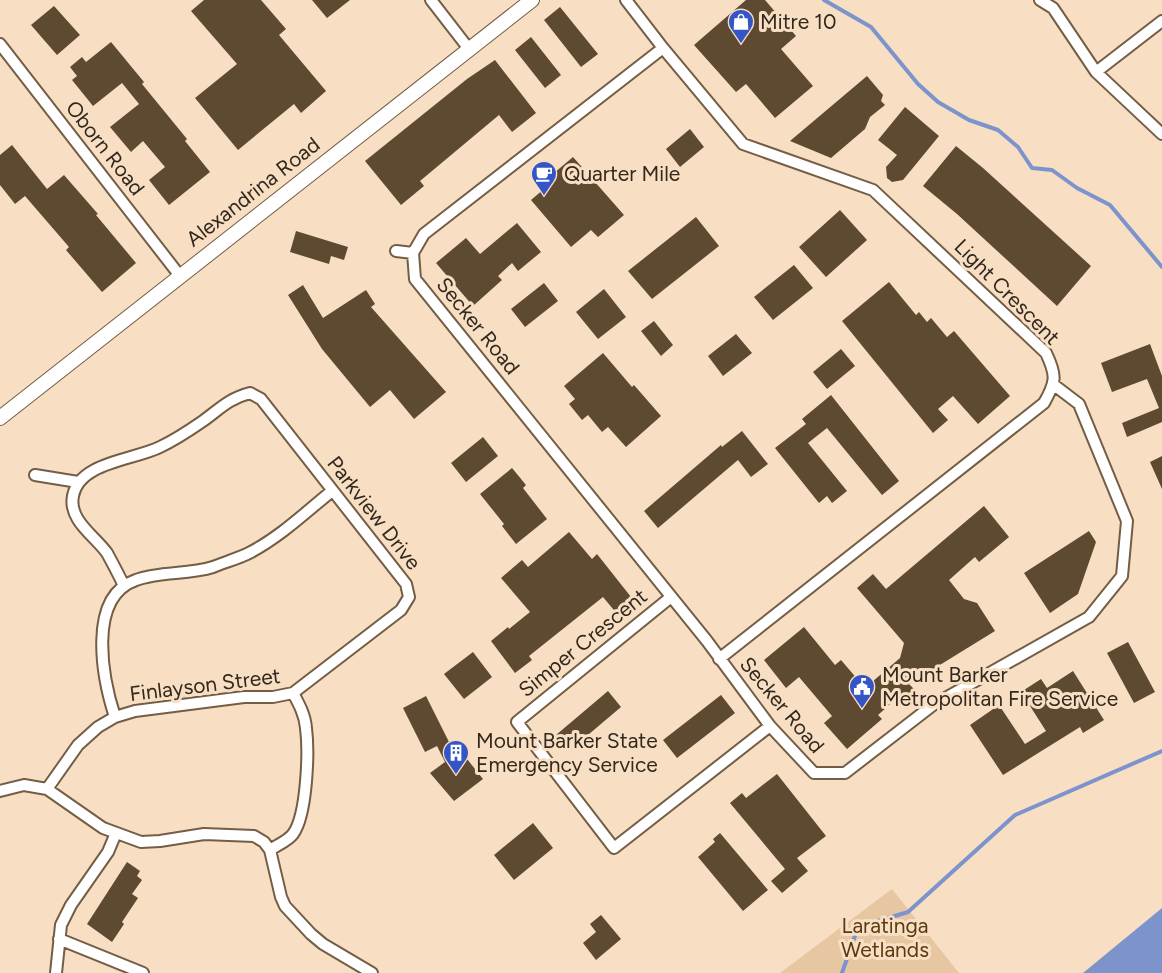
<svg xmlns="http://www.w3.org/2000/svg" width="1162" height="973" viewBox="0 0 1162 973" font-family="Figtree,sans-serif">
<rect width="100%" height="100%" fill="#f8dfc3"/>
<path fill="#e7c6a2" d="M892,889L959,973H780Z"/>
<path fill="#7c93cc" d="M1162,908V973H1083Z"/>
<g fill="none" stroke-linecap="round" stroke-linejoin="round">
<path stroke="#7c93cc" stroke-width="4" d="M824,0L871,27L918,84L938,102L969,120L998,130L1018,147L1032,168L1052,170L1077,188L1110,205L1162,267
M842,973L858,927L908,912L1015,815L1162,751"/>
</g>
<path fill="#5e4931" d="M204,0H261L286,29L279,35L326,91L301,113L294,104L238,150L195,98L237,64L191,11Z
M312,0H350L327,18Z
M746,0H765L796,36L781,49L813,86L775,118L746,84L736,92L694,45Z
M54,6L80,35L57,55L31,25Z
M560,7L598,54L581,67L544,20Z
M531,37L561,75L545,88L515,50Z
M111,42L144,82L142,84L187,139L185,141L210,172L169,205L149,180L165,167L143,141L131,152L110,127L139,104L122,83L93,106L72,80L77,76L70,67L82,57L86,62Z
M495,60L536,113L512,132L499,115L420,181L424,186L401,205L365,161L467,79Z
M867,76L883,95L881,101L885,105L870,117L865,129L831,158L790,141Z
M905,107L939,136L903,180L892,182L887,178L886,167L897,155L878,140Z
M690,129L704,147L680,167L666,149Z
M12,145L47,189L64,175L98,214L96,215L136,263L102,292L66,250L69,247L25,196L15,204L0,185V155Z
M956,146L983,168L1091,266L1057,306L957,214L923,186Z
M573,157L624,215L598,237L591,230L571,247L531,200L551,183L547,179Z
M840,210L867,240L826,277L799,247Z
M696,217L719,246L652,299L628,271Z
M517,223L541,252L518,271L512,263L498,276L502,280L473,306L436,263L466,238L480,254Z
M296,231L348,247L344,260L331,256L329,264L290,252Z
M794,265L813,288L773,320L754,297Z
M889,282L916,315L919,312L927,322L931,318L947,337L954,331L1010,396L978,424L953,396L938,409L948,420L933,433L842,321Z
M544,283L558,301L525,327L511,309Z
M303,285L323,318L366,290L375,304L371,307L446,392L414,419L390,390L370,407L322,349L288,295Z
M604,289L626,317L598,339L576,312Z
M654,321L673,345L661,356L641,331Z
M736,334L752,353L723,376L708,356Z
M1150,344L1162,376V422L1127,437L1122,423L1159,408L1147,379L1112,392L1101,363Z
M841,349L855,366L827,389L813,372Z
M603,353L632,387L634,385L661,416L626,447L608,427L602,432L588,415L582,420L569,404L575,399L564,386Z
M831,395L899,481L882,495L827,428L808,443L847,491L832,503L827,496L819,503L775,448L806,424L802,419Z
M742,431L768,464L751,477L738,460L658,528L644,511L721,445L722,447Z
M483,437L498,456L466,482L451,463Z
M1162,456V489L1150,462Z
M512,468L526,485L523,488L547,519L516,544L502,526L504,524L480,494Z
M984,506L1009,537L979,562L975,557L949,580L964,599L977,603L995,631L909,684L916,691L899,705L895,700L878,715L882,719L847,749L824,723L832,716L799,677L786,688L764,660L804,627L835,665L841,660L865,688L900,658L904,643L857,588L873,574L886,589Z
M1089,531L1096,542L1078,594L1050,613L1024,573Z
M569,532L592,559L597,554L635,602L618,615L603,597L529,656L532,660L515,673L491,641L508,627L509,629L530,612L501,578L522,560L528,567Z
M1128,642L1155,692L1134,703L1107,653Z
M473,652L492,677L464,699L444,674Z
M1073,671L1104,720L1083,733L1080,727L1003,775L970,725L999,705L1025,744L1046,731L1021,692L1041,679L1047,688Z
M608,691L621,707L569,751L556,735Z
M721,695L735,713L677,758L663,740Z
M426,696L454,752L462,749L463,754L483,779L454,801L430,773L445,762L437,746L425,752L403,708Z
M777,774L826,836L797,858L808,871L782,893L771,881L785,869L730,803L742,793L746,798Z
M533,823L553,848L514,880L494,855Z
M720,833L768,890L743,911L698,857L715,842L713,839Z
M127,862L140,871L137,876L142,880L132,894L138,898L122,922L124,924L112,942L87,924Z
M601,915L621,939L596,960L583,943L596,932L590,924Z"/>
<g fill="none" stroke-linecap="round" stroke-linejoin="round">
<defs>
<path id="minor" d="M431,0L469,49
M626,0L663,48L424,234L413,253L415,279L707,641L770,726L814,773H845L933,705L1089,617L1122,576L1127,521L1079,404L1054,385
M1040,0L1053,8L1096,72L1162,134
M0,44L180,276
M663,48L743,144L873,190L1046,353C1057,376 1056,382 1044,403L719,659
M1096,72L1162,21
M396,251L413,253
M35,475L78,482
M124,586C119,575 113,564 107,553C95,536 68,520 73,496C79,462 134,460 160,447C175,440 190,430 203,421C221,408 228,399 250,393L261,399L406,584L409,597L401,610L293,693C299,704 305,715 306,728C309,752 307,815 293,834C288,841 277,845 270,850L281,897L285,906L311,934L323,944L372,973
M671,597L517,722L614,848L770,726
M115,717C103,680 86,597 136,580C160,571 188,575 213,567C225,562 240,558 251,552C281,536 306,512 332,491
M47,789L78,745L98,727L115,717L135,711L244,697H273L293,693
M0,791L24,785L47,789L103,828L141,842L160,841L204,834L254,836L264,842L270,850
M59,939L143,973
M56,973L61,925L71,905L108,852L116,833"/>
<path id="secondary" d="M0,418L532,0"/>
</defs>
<use href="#minor" stroke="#735d45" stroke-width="14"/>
<use href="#secondary" stroke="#735d45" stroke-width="16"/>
<use href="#minor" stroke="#fff" stroke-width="10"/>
<use href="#secondary" stroke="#fff" stroke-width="14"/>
</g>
<defs>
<symbol id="shop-pin" viewBox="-11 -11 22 30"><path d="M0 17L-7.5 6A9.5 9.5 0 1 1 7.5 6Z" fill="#3555c6" stroke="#f8dfc3"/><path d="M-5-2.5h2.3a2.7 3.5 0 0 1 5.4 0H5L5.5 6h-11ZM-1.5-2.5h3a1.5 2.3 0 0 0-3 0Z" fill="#fff"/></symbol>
<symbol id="cafe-pin" viewBox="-11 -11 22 30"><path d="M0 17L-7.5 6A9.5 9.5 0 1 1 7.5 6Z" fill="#3555c6" stroke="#f8dfc3"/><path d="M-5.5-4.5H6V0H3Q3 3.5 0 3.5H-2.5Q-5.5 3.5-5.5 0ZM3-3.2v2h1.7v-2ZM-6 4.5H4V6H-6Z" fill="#fff"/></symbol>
<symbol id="civic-pin" viewBox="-11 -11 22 30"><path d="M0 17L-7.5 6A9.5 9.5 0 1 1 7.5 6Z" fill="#3555c6" stroke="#f8dfc3"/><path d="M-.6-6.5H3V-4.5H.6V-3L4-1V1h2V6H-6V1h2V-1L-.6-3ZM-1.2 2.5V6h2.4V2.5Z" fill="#fff"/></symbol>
<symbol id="building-pin" viewBox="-11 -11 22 30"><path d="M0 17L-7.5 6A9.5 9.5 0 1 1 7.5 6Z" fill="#3555c6" stroke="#f8dfc3"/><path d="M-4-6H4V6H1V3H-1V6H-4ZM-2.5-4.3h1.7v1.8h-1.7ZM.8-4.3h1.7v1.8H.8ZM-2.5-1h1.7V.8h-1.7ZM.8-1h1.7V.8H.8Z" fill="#fff"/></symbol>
</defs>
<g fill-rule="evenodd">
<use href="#shop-pin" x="726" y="7" width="30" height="40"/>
<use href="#cafe-pin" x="529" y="159" width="30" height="40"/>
<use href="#civic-pin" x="847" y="672" width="30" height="40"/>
<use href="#building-pin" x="441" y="738" width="30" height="40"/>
</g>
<g text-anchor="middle" stroke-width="6" stroke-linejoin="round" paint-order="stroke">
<g font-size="21" fill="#32281d" stroke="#f8dfc3" text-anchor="start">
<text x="760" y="29">Mitre 10</text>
<text x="564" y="181">Quarter Mile</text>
<text x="882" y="682">Mount Barker<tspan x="882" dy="24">Metropolitan Fire Service</tspan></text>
<text x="476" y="748">Mount Barker State<tspan x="476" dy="24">Emergency Service</tspan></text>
</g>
<g font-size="21" fill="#32281d" stroke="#f8dfc3">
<text transform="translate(105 148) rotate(52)" y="7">Oborn Road</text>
<text transform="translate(253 192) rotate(-38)" y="7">Alexandrina Road</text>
<text transform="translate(1007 292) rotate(45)" y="7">Light Crescent</text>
<text transform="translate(478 326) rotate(51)" y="7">Secker Road</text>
<text transform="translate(374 513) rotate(52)" y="7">Parkview Drive</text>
<text transform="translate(583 643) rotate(-39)" y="7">Simper Crescent</text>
<text transform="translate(205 685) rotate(-7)" y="7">Finlayson Street</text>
<text transform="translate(782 705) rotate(50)" y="7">Secker Road</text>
</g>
<g font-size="21" fill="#5a3a10" stroke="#f8dfc3">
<text x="885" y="933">Laratinga<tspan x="885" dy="24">Wetlands</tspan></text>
</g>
</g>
</svg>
